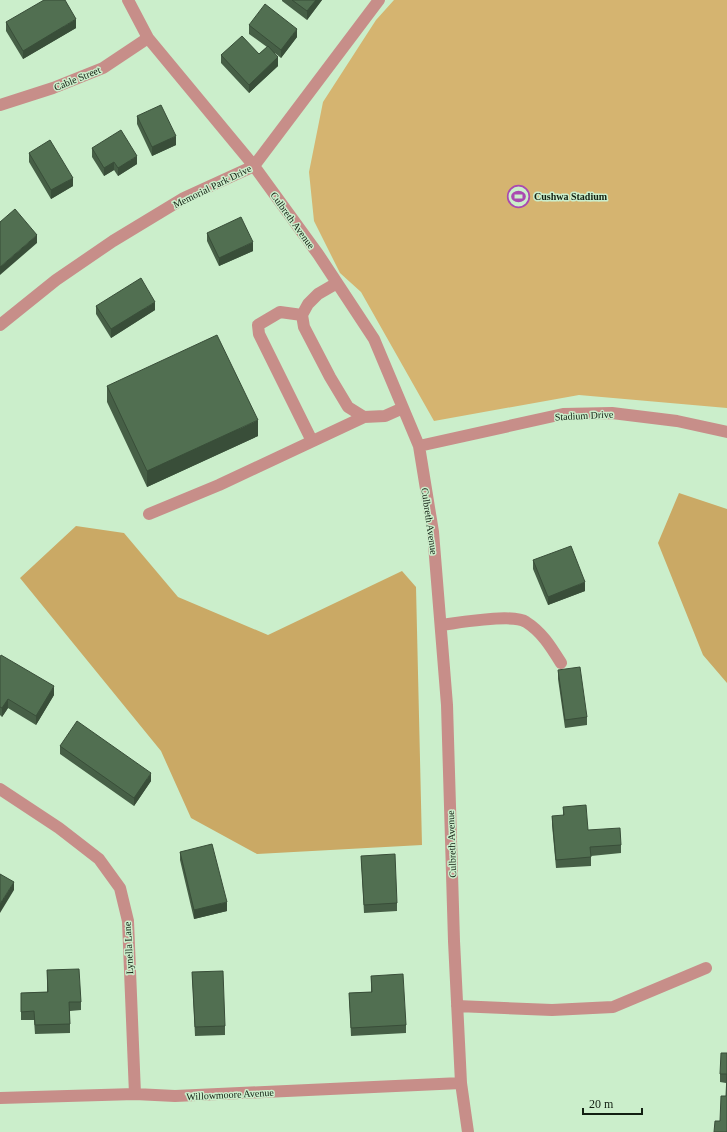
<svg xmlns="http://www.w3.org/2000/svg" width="727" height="1132" viewBox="0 0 727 1132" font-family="'Times New Roman',serif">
<rect width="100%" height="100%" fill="#cbeecb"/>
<path fill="#d5b470" d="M394,0H727V408L579,395L434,421L361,292L340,273L314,221L309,172L323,102L376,20Z"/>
<path fill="#caa965" d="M679,493L727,509V683L703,655L658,543Z
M76,526L124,533L178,597L268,635L402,571L416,587L422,845L257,854L191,818L161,751L20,578Z"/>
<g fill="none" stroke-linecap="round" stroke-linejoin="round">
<path stroke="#c78e89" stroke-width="12" d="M128,0L148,38L254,166L318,254L374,339L419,446L433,532L447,705L454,941L461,1083L468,1132
M0,105L53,88L103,68L148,38
M337,283L318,294L308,304L302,315L304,327L330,377L348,407L364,417L385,416L403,408
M302,315L280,312L258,325L259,334L312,441
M0,325L56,280L113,241L184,198L254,166L379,0
M419,446L563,414L612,413L677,421L727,432
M149,514L219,485L364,417
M441,625C458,623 513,613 526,622C542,632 551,647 561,663
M0,789L59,828L99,859L120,888L128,921L135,1094
M457,1006L552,1010L613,1007L706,968
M0,1098L135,1094L175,1096L461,1083"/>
</g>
<path fill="#465f46" d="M282,0H322L307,20L282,1Z
M6,22L76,28L23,59L6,31Z
M249,25L297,37L281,58L275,53L278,66L249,93L221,63V55L259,54L267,47L249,34Z
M137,116L176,145L152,156L137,124Z
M92,148L137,164L118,176L114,170L104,176L92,157Z
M29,153L73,186L51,199L29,162Z
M207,233L253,251L219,266L207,241Z
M96,306L155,310L111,338L96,314Z
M107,386L258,436L147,487L107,402Z
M533,560L585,591L548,605L533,569Z
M0,657L54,695L36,725L8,708L2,717L0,715Z
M558,670L587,717V725L565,728L558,679Z
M60,746L151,781L134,806L60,754Z
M563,807L588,830L621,845V853L591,856V866L556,868L552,825V816H563Z
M180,852L227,911L194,919L180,860Z
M361,856L397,903V911L364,913Z
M47,970L81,1002V1010L70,1011V1033L35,1034L34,1020H21V993L47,992Z
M192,972L225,1026V1035L195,1036Z
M371,976L406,1025V1033L351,1036L349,993L371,992Z
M727,1053V1132L720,1121L726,1096V1083L720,1082V1074Z"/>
<path fill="#394e39" d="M316,0H322L307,20V11Z
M76,19V28L23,59V51Z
M297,29V37L281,58V50Z
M278,57V66L249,93V85Z
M176,136V145L152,156V147Z
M137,156V164L118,176V168Z
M114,162V170L104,176V168Z
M73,178V186L51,199V190Z
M37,235V243L0,275V267Z
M253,242V251L219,266V258Z
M155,302V310L111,338V329Z
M258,420V436L147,487V471Z
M585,582V591L548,605V597Z
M54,686V695L36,725V716Z
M8,699V708L2,717V708Z
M151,773V781L134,806V798Z
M14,882V890L0,913V904Z
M227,902V911L194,919V910Z"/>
<path fill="#516f51" stroke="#394e39" d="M44,0H65L76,19L23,51L6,22Z
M292,0H316L307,11Z
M265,4L297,29L281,50L249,25Z
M242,36L259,54L268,46L278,57L249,85L221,55Z
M161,105L176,136L152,147L137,116Z
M121,130L137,156L118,168L114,162L104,168L92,148Z
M50,140L73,178L51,190L29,153Z
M15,209L37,235L0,267V222Z
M241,217L253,242L219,258L207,233Z
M141,278L155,302L111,329L96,306Z
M217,335L258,420L147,471L107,386Z
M571,546L585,582L548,597L533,560Z
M1,655L54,686L36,716L8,699L2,708L0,707V657Z
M580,667L587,717L565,720L558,670Z
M77,721L151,773L134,798L60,746Z
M586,805L588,830L620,828L621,845L590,847L591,857L556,860L552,816L564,815L563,807Z
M212,844L227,902L194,910L180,852Z
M395,854L397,903L364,905L361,856Z
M0,874L14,882L0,904Z
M79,969L81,1002H69L70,1024L35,1025L34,1011L21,1012V993L48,992L47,970Z
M223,971L225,1026L195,1027L192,972Z
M403,974L406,1025L351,1028L349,993L372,992L371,976Z
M721,1053H727V1132H714L715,1121H720L721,1096H726L727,1074H720Z"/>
<defs>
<symbol id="stadium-ring" viewBox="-11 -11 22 22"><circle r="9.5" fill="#cbeecb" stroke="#aa49b1" stroke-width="1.5"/><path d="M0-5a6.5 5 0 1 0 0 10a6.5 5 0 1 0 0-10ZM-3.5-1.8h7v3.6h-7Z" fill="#aa49b1"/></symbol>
</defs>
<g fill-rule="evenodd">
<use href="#stadium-ring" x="506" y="184" width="25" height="25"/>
</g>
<g text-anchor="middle" stroke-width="3" stroke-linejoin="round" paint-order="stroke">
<g font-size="10" fill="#121f12" stroke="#cbeecb">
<text transform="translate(77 78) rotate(-22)" y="4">Cable Street</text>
<text transform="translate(212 186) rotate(-26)" y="4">Memorial Park Drive</text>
<text transform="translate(293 220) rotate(54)" y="4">Culbreth Avenue</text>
<text transform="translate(584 415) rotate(-3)" y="4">Stadium Drive</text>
<text transform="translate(430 521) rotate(82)" y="4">Culbreth Avenue</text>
<text transform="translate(451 844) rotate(-92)" y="4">Culbreth Avenue</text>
<text transform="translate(128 948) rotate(-93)" y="4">Lynella Lane</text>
<text transform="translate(230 1094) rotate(-3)" y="4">Willowmoore Avenue</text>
</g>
<g font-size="10" font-weight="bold" fill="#121f12" stroke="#cbeecb" text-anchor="start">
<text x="534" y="200">Cushwa Stadium</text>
</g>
</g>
<path d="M583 1108v6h59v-6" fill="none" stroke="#121f12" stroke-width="2"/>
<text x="589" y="1108" font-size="12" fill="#121f12" stroke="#cbeecb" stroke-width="3" paint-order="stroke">20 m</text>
</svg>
